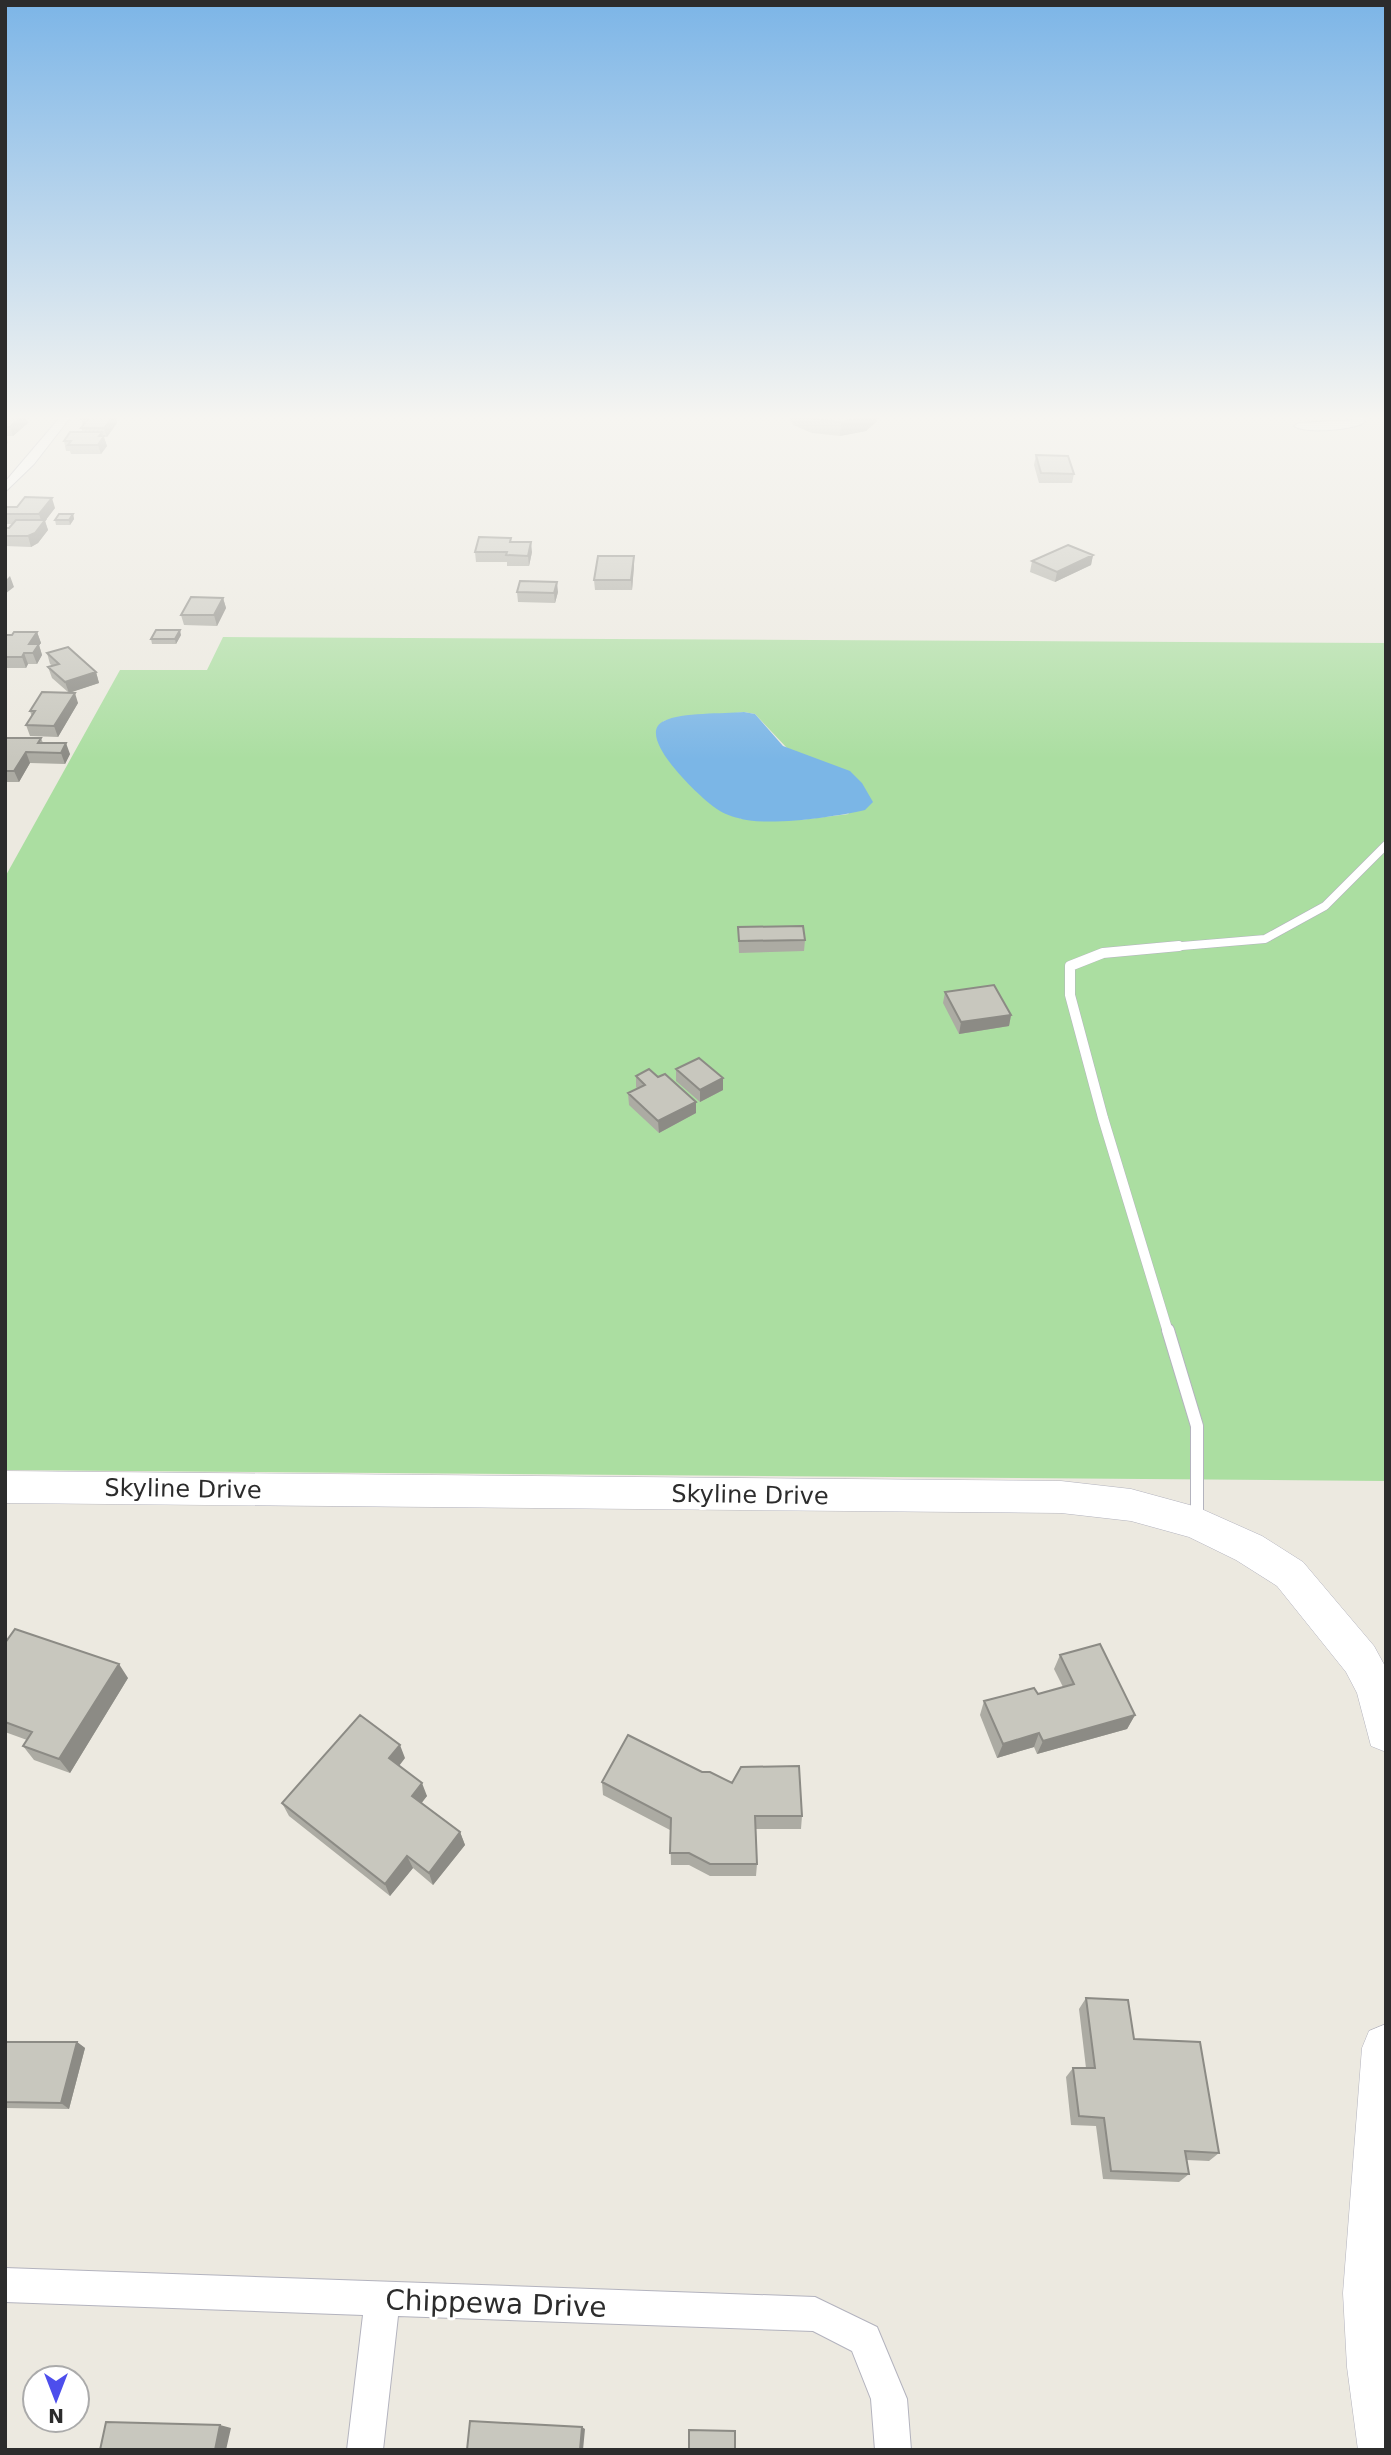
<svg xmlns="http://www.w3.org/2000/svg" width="1391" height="2455" viewBox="0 0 1391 2455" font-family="'DejaVu Sans',sans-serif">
<rect width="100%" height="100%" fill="#ece9e0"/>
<path fill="#abdea1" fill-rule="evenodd" d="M223,637L1386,643V1481L5,1470V877L120,670H207ZM744,712L755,714L849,814L800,820L741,819L663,721Z"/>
<path fill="#7bb6e6" d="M744,712L755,714L783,746L850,771L862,783L873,802L865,810C835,817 766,827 738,818C730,816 720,812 714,807C700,797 633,735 664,721C682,712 723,714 744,712Z"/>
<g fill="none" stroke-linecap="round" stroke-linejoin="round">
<defs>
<path id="lane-far2" d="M1158,948L1265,939L1325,906L1386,845"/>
<path id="lane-far1" d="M1168,1332L1103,1118L1070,995V966L1103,953L1179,946"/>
<path id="lane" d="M1168,1330L1197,1426V1520"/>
<path id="street" d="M62,415H72L34,464L5,492V482Z
M1352,415H1362L1365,422C1354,430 1305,434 1294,426L1299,423L1354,420Z
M5,2268L815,2297L877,2327L907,2399L911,2450H875L871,2399L852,2351L813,2331L398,2316L383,2450H347L363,2315L5,2302Z"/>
<path id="secondary" d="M5,1471L1061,1481L1131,1489L1197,1507L1262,1536L1303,1562L1374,1646L1386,1668V1752L1371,1746L1357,1693L1346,1672L1277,1586L1236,1560L1189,1537L1131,1521L1061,1513L5,1503Z
M1386,2024V2450H1358L1347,2367L1343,2293L1362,2048L1369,2031Z"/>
</defs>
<use href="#lane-far2" stroke="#b3b3be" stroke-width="9"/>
<use href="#lane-far1" stroke="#b3b3be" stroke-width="11"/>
<use href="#lane" stroke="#b3b3be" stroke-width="14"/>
<use href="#street" stroke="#b3b3be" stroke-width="2"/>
<use href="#secondary" stroke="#b3b3be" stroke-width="1"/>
<use href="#lane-far2" stroke="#fff" stroke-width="8"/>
<use href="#lane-far1" stroke="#fff" stroke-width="10"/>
<use href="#lane" stroke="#fff" stroke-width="12"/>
<use href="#street" fill="#fff" fill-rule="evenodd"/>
<use href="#secondary" fill="#fff" fill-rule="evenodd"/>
</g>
<path fill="#acaba3" d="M5,415H25L28,423L13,436H6L8,443L5,445Z
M84,415H119L118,417H116L117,423L107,437H104L107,446L101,454H71L70,451H66L64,441L83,432L81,428L83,426L81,419Z
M790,415H877V421L866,431L840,436L812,433L793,425L790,420Z
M1036,455L1074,474L1072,483H1039L1034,465Z
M55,508L45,521L48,530L38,543L31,547L5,546V528H9L13,524H5V509Z
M73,514L74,519L70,525H56L55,520Z
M512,542L532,552L529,566H507V562H476L475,552Z
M1093,555L1091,565L1055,582L1030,572L1032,561Z
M634,566L632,590H595L594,580Z
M517,592H558L555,603L518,602Z
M223,598L226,608L217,626L184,625L181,615Z
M37,632L41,643L39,645L42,655L37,664H28L26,668H6L5,635Z
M181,635L176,644H152L151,639Z
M47,653L96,672L99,683L71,692L78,703L58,737L30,736L26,725L32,717L30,711L68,692L52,678L48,667L53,666L50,664Z
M5,738H41L43,743L70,754L65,764L30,763L19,782H5Z
M738,927L805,940L804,951L739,953Z
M945,992L1011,1015L1009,1026L959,1034L943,1003Z
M676,1069L723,1090L700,1102L676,1081Z
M636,1076L696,1113L659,1133L629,1105L628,1093L638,1089L636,1087Z
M5,1643L128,1678L70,1773L34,1760L23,1746L27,1740L5,1732Z
M1060,1655L1135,1715L1127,1729L1037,1754L1034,1747L997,1758L980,1715L984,1701L1038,1694L1063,1687L1054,1669Z
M405,1758L399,1766L427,1796L421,1803L460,1832L465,1845L433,1885L413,1868L390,1896L289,1816L282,1803Z
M702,1772L802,1816L801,1829H756L757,1864L756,1876H710L689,1865H671L670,1830L603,1795L602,1782Z
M1086,1998L1134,2039L1219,2153L1209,2161L1187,2160L1189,2174L1179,2182L1103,2179L1096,2126L1071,2125L1066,2077L1073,2068H1086L1079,2009Z
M5,2042H77L85,2048L69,2109L5,2108Z"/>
<path fill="#8c8b85" d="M23,415H25L28,423L13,436L10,427Z
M114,415H115L117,423L107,437L104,428Z
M869,415H877V421L866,431L840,436L841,422Z
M102,432L107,446L101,454L98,445L99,436Z
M52,498L55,508L45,521L48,530L38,543L31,547L28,536L42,524L39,514Z
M73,514L74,519L70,525L69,520Z
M531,542L532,552L529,566L528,556Z
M1093,555L1091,565L1055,582L1057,572Z
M634,556V566L632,590L631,580Z
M10,576L14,587L5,594V581Z
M557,582L558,592L555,603L554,593Z
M223,598L226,608L217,626L214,615Z
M180,630L181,635L176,644L175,639Z
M37,632L41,643L39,645L42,655L37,664L29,644Z
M24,653L28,664L26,668L22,657Z
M96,672L99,683L69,693L65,682Z
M75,693L78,703L58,737L54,726Z
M66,743L70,754L65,764L61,753Z
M26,752L30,763L19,782L14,771Z
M1011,1015L1009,1026L959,1034L961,1022Z
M723,1078V1090L700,1102V1090Z
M696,1102V1113L659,1133L658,1121Z
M119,1664L128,1678L70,1773L59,1759Z
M1135,1715L1127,1729L1037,1754L1043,1741Z
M1039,1733L1034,1747L997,1758L1003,1744Z
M400,1745L405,1758L394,1772L389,1758Z
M422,1783L427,1796L417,1809L412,1796Z
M460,1832L465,1845L433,1885L429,1873Z
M407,1856L413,1868L390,1896L385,1884Z
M77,2042L85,2048L69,2109L61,2103Z
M220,2425L231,2428L226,2450H215Z
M582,2427L585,2429L583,2450H580Z"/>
<path fill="#c8c7be" stroke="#8c8b85" stroke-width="2" d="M5,415H23L10,427H5Z
M84,415H114L104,428H81L88,419H81Z
M802,415H869L867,417L841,422L813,419Z
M70,432H102L99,436H104L98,445H68L71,441H64Z
M1036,455L1068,456L1074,474L1041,473Z
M25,497L52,498L39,514H5V509L7,507H17Z
M59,514H73L69,520H55Z
M16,520H45L35,533L28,536H5V528H9Z
M479,537L511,538L510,542H531L528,556L506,555L507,552H475Z
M1068,545L1093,555L1057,572L1032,561Z
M598,556H634L631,580H594Z
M520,581L557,582L554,593L517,592Z
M191,597L223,598L214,615H181Z
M156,630H180L175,639H151Z
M14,632H37L29,644H39L33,653H24L22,657H5V635H12Z
M68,647L96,672L65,682L48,667L59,664L47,653Z
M42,692L75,693L54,726L26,725L35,711H30Z
M5,738H41L38,743H66L61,753L26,752L14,771H5Z
M803,926L805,940L739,941L738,927Z
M994,985L1011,1015L961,1022L945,992Z
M699,1058L723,1078L700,1090L676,1069Z
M649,1069L658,1077L665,1074L696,1102L658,1121L628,1093L645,1085L636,1076Z
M15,1629L119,1664L59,1759L23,1746L32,1732L5,1722V1643Z
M1100,1644L1135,1715L1043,1741L1039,1733L1003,1744L984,1701L1034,1688L1038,1694L1074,1684L1060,1655Z
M360,1715L400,1745L389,1758L422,1783L412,1796L460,1832L429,1873L407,1856L385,1884L282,1803Z
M628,1735L702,1772H710L732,1783L741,1767L799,1766L802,1816H755L757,1864H710L689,1853H670L671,1818L602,1782Z
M1086,1998L1128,2000L1134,2039L1200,2042L1219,2153L1185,2151L1189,2174L1111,2171L1104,2118L1079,2116L1073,2068H1095Z
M5,2042H77L61,2103L5,2102Z
M470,2421L582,2427L580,2450H467Z
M106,2422L220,2425L215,2450H100Z
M689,2430L735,2431V2450H689Z"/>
<linearGradient id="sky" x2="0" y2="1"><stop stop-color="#7cb5e7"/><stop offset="0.55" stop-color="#f6f5f1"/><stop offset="1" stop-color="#f6f5f1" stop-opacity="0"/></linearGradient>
<rect width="1391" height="759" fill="url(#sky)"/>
<g text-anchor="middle" stroke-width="6" stroke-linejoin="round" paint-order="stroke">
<g font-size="24" fill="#2c2c2c" stroke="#fff">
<text transform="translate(183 1489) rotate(1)" y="8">Skyline Drive</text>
<text transform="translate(750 1495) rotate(1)" y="8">Skyline Drive</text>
</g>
<g font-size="28" fill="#2c2c2c" stroke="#fff">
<text transform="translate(496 2303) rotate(2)" y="10">Chippewa Drive</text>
</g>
</g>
<rect width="1391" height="2455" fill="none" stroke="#2c2c2c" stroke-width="14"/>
<g transform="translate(56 2399) rotate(180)"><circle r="33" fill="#ffffff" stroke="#ababab" stroke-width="2"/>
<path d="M0-5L12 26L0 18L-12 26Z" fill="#4d4eec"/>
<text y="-10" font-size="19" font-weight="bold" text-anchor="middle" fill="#2c2c2c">N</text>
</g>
</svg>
